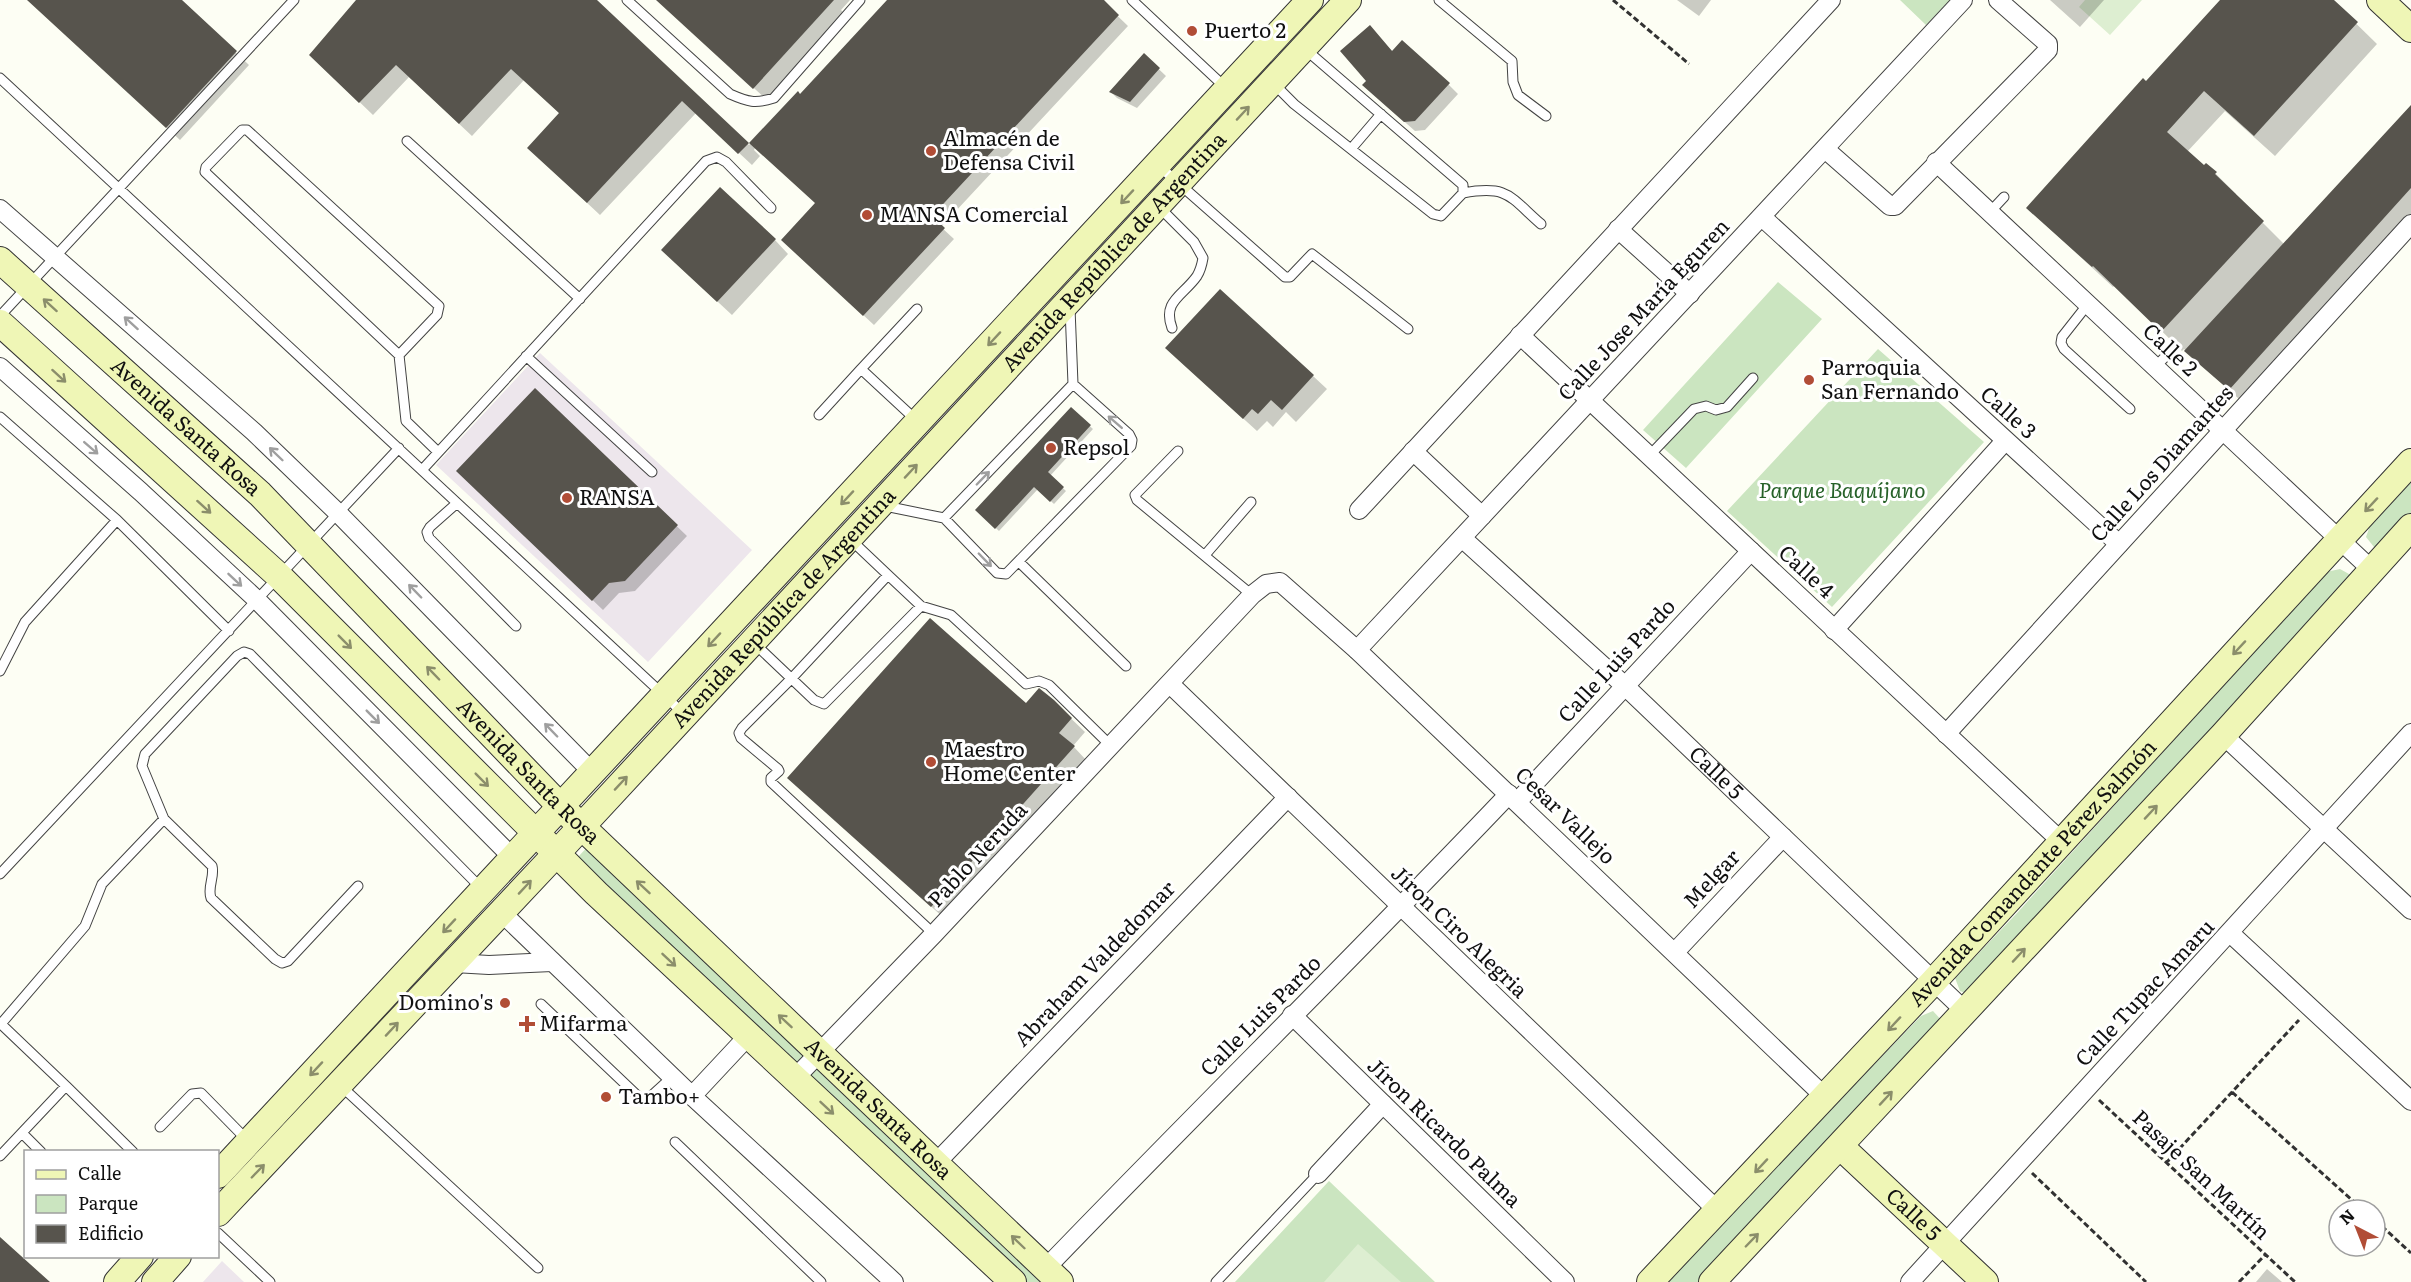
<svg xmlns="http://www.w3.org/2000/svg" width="2411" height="1282" viewBox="0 0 2411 1282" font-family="Literata,serif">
<rect width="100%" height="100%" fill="#fdfef4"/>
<path fill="#ede6ec" d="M540,353L752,550L648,662L436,465Z
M222,1261L244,1282H203Z"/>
<path fill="#cbe5c0" d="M1900,0H1950L1926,25Z
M1778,282L1822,319L1686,468L1643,430Z
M1878,349L1984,442L1832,607L1727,511Z
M2411,480V521L2387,547H2374L2366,537L2371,523Z
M2340,569L2349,574V589L1975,997L1960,991L1955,978L2018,912L2326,572Z
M592,842L1047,1282H1020L578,857Z
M1933,1011L1944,1023L1937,1037L1699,1282H1664L1921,1016Z
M1329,1181L1435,1282H1235Z"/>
<path fill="#ddeed1" d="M2085,0H2142L2110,35L2079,7Z
M1358,1244L1401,1282H1324Z"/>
<path fill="#0003" d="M29,0H180L249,65L180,140Z
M358,0H593L749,145L798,93L801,96L889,0H1101L1128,26L941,227L954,239L874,325L793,250L816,203L755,148L754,150L760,156L752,165L696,113L600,215L541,160L560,114L524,80L472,136L409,77L373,115L324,68Z
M657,0H850L841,10L846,15L768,101Z
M1677,0H1711L1699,16Z
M2050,0H2104L2080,27Z
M2223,0H2332L2377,44L2275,156L2225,111L2187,152L2204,168L2207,165L2236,194L2235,195L2284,244L2411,107V231L2250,409L2184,349L2182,351L2115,285L2113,287L2049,228L2147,84Z
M1370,27L1393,52L1448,84L1458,94L1425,130L1415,131L1373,94L1368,81Z
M1144,55L1166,76L1137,108L1117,98L1111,92Z
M775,240L788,254L732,315L677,264Z
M1181,362L1313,376L1327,389L1296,422L1286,412L1273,427L1267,421L1257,431Z
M535,390L687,536L635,591L619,593L603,610L468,481Z
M1071,409L1093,429L1050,476L1066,491L1054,504L1038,489L999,531L977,510Z
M1053,701L1085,732L1073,746L1087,761L945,919L789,778L1026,705Z
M2267,1269L2282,1282H2256Z"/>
<path fill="#57544d" d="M27,0H182L237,51L166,128Z
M356,0H597L749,143L738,154L682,101L587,203L527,148L559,113L511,69L459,124L396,65L359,103L309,55Z
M656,0H834L753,89Z
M887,0H1104L1119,15L932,216L945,228L863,316L781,240L815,203L749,143L798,91L800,94Z
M2220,0H2334L2358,22L2254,136L2204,91L2167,132L2204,165L2206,163L2217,172L2215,174L2264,221L2161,332L2093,266L2092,267L2026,208L2143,78L2146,81Z
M1370,25L1392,51L1402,40L1450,83L1415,121L1404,122L1362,85L1366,81L1340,51Z
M1144,53L1160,68L1130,102L1109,92Z
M2411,105V188L2229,390L2184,351Z
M720,187L776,239L717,302L661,250Z
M1220,289L1314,375L1282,410L1271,400L1258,414L1252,409L1243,419L1165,348Z
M535,388L678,525L625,581L609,583L592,601L456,471Z
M1071,407L1091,425L1048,472L1064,487L1050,502L1034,487L995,529L975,510Z
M930,618L1026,703L1039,688L1054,700L1072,718L1059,733L1075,746L931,907L787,778Z
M0,1237L50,1282H0Z"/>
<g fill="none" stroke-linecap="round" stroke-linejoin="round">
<defs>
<path id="lane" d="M627,0L730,94C748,102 755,104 774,98L860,0
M1132,0L1227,89
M1439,0L1512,61L1513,82L1518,95L1546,116
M0,78L683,713
M1273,83L1294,104L1433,214L1441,216L1463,193V185L1305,49
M407,141L580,299
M1351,149L1381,114
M1159,166L1285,277H1290L1312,254L1408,329
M1463,193C1508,185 1509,196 1541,224
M1159,207L1194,242L1203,258C1202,264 1200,271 1197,276C1183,296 1162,301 1172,328
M1990,212L2004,197
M2088,304L2062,337L2061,343L2064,349L2130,409
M0,316L294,0
M399,355L437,315L439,306L247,130H242L206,167L205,172L399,355L406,421L438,452
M526,356L652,472
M2155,367L2171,351
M861,369L917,309
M819,415L861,369L916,420
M0,417L117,520L25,622L0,671
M1178,451L1135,495L1137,500L1252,595
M1649,456L1694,409L1706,406L1716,410L1727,407L1753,378
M422,470L706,161L717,157L726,162L771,208
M457,503L430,527L427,532L429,538L516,626
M885,506L944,518L1073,384L1070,308
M944,518L997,573L1006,574L1131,446L1132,440L1129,434L1073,384
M117,520L229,631
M850,539L888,575
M1205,555L1251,502
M1019,562L1126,666
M754,643L814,700L824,704L921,606
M0,874L399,448
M358,886L288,961L282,963L275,959L211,898C207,887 215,877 212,866L164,819L142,766L145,754L237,656L244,652L250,654L481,888
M934,934L771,782V778L779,771L778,769L741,738L739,733L742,728L792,678L888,575L921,606L951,615L1026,684L1039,681L1049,685L1111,746
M541,1004L642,1100L650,1097L672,1077
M0,1025L85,926L102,884L164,819
M66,1086L133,1152
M341,1086L538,1268
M160,1127L192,1094L201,1093L247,1140
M22,1133L41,1152
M675,1142L821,1282
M0,1156L66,1086L1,1024
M218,1233L270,1282
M1216,1282L1318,1174"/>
<g id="street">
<path d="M1825,149L1890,206H1895L2048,50V44L1998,0"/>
<path d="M1936,162L2372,570"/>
<path d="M0,209L254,432L338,513L592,772"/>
<path d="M1762,217L2119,544"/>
<path d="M1618,229L1690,294"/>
<path d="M1520,335L2062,842"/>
<path d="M0,367L141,492L257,600L512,857"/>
<path d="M1413,451L1482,516"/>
<path d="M1359,510L1831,0"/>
<path id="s1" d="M1462,538L1625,686L1966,1012"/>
<path d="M1834,630L2005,441"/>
<path d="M1357,650L1963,0"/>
<path d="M1170,684L1718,1211"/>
<path d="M1946,734L2411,224"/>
<path d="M2223,735L2411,910"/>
<path d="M1517,802L1751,551"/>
<path d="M501,912L692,1096L749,1035"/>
<path d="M2230,933L2411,1101"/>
<path d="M1675,952L1783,837"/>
<path d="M454,963L489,965L552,962"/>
<path d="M1292,1015L1565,1282"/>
<path d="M795,1078L934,934L1252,595L1266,584L1280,582L1357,650L1825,1097"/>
<path d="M692,1096L894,1282"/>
<path d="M936,1163L1288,797"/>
<path d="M1318,1174L1383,1104"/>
<path d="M1046,1268C1199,1109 1357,954 1509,794"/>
<path d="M1910,1282L2411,733"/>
</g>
<g id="secondary">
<path d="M2380,0L2411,29"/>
<path id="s2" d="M0,260L260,494L560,806L1060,1282"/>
<path d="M0,323L279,576L596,893L1013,1282"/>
<path id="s3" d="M1841,1147L1985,1282"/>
<path d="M218,1175L1310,0"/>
<path id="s4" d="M218,1213L556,854L1348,0"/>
<path d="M117,1282L140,1256"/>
<path d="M155,1282L178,1256"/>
<path id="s5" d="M1650,1282L1933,982L2411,462"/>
<path d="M1712,1282L2223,735L2411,527"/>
</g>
</defs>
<use href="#lane" stroke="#434343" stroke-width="11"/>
<use href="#street" stroke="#434343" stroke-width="20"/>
<use href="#secondary" stroke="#323232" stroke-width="28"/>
<path stroke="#323232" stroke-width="3" stroke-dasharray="6 3" stroke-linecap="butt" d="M1613,0L1689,64
M2232,1092L2363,1210
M2099,1100L2295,1282
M2167,1162L2299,1020
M2032,1173L2146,1282
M2375,1220L2411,1253
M2239,1282L2265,1255"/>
<use href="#lane" stroke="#fff" stroke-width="9"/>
<use href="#street" stroke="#fff" stroke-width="18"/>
<use href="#secondary" stroke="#eff6b6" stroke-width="26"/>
</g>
<defs><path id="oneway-shaft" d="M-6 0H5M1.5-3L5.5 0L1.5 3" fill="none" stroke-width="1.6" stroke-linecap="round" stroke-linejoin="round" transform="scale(1.5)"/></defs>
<g stroke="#8b8e6b">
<use href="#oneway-shaft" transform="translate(1243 113) rotate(-47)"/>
<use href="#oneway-shaft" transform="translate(1127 197) rotate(133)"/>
<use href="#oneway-shaft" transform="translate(50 305) rotate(-138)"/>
<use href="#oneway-shaft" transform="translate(994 339) rotate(133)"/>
<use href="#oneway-shaft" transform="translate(59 376) rotate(42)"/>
<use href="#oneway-shaft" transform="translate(911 471) rotate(-47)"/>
<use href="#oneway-shaft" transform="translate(847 498) rotate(133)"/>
<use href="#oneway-shaft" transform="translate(2371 505) rotate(133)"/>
<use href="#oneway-shaft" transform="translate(204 507) rotate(42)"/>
<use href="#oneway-shaft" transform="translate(714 640) rotate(133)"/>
<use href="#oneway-shaft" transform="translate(345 642) rotate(45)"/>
<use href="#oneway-shaft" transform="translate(2239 648) rotate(133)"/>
<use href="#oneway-shaft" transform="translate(433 673) rotate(-134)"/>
<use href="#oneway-shaft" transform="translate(482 780) rotate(45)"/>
<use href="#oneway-shaft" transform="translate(621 783) rotate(-47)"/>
<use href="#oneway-shaft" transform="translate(2151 812) rotate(-47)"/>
<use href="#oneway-shaft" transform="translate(525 887) rotate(-47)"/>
<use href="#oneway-shaft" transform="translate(643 887) rotate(-137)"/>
<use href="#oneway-shaft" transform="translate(449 926) rotate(133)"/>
<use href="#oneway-shaft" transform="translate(2019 955) rotate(-47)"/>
<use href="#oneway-shaft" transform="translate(669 960) rotate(43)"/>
<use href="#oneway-shaft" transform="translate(785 1021) rotate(-137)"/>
<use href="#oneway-shaft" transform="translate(1894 1024) rotate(133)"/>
<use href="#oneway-shaft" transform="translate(392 1029) rotate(-47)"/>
<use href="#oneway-shaft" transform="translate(316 1069) rotate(133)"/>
<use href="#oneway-shaft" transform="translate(1886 1098) rotate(-47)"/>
<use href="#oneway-shaft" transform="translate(827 1108) rotate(43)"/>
<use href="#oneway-shaft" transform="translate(1761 1166) rotate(133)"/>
<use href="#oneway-shaft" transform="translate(258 1171) rotate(-46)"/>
<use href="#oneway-shaft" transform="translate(1752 1240) rotate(-46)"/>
<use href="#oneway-shaft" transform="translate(1018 1242) rotate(-136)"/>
</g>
<g stroke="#9f9f9f">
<use href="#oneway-shaft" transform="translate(131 323) rotate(-138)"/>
<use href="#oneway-shaft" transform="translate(1115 422) rotate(-139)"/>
<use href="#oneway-shaft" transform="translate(91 448) rotate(41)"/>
<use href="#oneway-shaft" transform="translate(276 454) rotate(-136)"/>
<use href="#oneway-shaft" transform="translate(983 478) rotate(-46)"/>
<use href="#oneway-shaft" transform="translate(985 560) rotate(46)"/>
<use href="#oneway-shaft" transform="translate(235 580) rotate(43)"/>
<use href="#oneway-shaft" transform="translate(415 591) rotate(-134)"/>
<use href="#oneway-shaft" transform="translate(373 717) rotate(45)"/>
<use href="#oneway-shaft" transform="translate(551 730) rotate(-134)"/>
</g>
<g fill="#b14d36" stroke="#fff" stroke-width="2">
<circle cx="1192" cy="31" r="6"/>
<circle cx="931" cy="151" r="6"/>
<circle cx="867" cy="215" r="6"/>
<circle cx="1809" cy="380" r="6"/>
<circle cx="1051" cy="448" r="6"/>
<circle cx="567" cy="498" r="6"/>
<circle cx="931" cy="762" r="6"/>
<circle cx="505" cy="1003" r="6"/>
<path d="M524 1015h6v6h6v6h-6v6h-6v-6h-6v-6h6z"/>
<circle cx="606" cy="1097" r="6"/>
</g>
<g text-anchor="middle" stroke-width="6" stroke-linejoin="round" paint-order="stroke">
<g font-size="21" fill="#101010" stroke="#fff" text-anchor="start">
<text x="1204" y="38">Puerto 2</text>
<text x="943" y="146">Almacén de<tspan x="943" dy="24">Defensa Civil</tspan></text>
<text x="879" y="222">MANSA Comercial</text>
<text x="1821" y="375">Parroquia<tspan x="1821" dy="24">San Fernando</tspan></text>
<text x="1063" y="455">Repsol</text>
<text x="579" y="505">RANSA</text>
<text x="943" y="757">Maestro<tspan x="943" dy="24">Home Center</tspan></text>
<text x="493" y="1010" text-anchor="end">Domino's</text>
<text x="539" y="1031">Mifarma</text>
<text x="618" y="1104">Tambo+</text>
</g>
<g font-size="21" fill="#101010" stroke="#fff">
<text dy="7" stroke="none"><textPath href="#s4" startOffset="1314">Avenida República de Argentina</textPath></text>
<text transform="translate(1644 310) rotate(-47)" y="7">Calle Jose María Eguren</text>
<text transform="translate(2170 350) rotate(43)" y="7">Calle 2</text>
<text transform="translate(2008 413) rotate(42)" y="7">Calle 3</text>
<text dy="7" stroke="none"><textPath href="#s2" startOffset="250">Avenida Santa Rosa</textPath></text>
<text transform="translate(2162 464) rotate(-48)" y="7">Calle Los Diamantes</text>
<text transform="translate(1806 572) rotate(43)" y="7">Calle 4</text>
<text dy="7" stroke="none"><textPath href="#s4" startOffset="828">Avenida República de Argentina</textPath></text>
<text transform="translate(1617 661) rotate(-47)" y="7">Calle Luis Pardo</text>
<text dy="7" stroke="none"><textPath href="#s2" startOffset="736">Avenida Santa Rosa</textPath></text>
<text dy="7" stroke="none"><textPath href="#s1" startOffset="346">Calle 5</textPath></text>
<text transform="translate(1565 816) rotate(44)" y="7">Cesar Vallejo</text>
<text transform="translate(978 855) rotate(-47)" y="7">Pablo Neruda</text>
<text dy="7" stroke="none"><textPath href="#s5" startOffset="560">Avenida Comandante Pérez Salmón</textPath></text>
<text transform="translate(1712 879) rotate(-47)" y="7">Melgar</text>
<text transform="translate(1459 932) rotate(44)" y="7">Jíron Ciro Alegria</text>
<text transform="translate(1095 964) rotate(-46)" y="7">Abraham Valdedomar</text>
<text transform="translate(2145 993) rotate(-47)" y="7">Calle Tupac Amaru</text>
<text transform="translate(1261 1016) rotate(-45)" y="7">Calle Luis Pardo</text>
<text dy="7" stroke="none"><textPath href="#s2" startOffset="1222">Avenida Santa Rosa</textPath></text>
<text transform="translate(1444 1133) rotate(44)" y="7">Jíron Ricardo Palma</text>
<text transform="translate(2201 1175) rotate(43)" y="7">Pasaje San Martín</text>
<text dy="7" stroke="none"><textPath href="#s3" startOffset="99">Calle 5</textPath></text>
</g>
<g font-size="21" font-style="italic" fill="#266128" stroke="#fff">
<text x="1842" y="498">Parque Baquíjano</text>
</g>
</g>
<rect x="24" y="1150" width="195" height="108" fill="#ffffff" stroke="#9f9f9f" stroke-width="1.5"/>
<rect x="36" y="1170" width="30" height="9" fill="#eff6b6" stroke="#9f9f9f" stroke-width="1.5"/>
<text x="78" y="1180" font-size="18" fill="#101010">Calle</text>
<rect x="36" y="1195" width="30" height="18" fill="#cbe5c0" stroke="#9f9f9f" stroke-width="1.5"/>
<text x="78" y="1210" font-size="18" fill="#101010">Parque</text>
<rect x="36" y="1225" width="30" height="18" fill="#57544d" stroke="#9f9f9f" stroke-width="1.5"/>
<text x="78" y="1240" font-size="18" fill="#101010">Edificio</text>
<g transform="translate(2357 1228) rotate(318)"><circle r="28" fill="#ffffff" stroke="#9f9f9f" stroke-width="1.5"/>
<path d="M0-4.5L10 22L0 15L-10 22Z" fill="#b14d36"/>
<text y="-9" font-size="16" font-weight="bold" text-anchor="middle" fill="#101010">N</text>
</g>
</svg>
